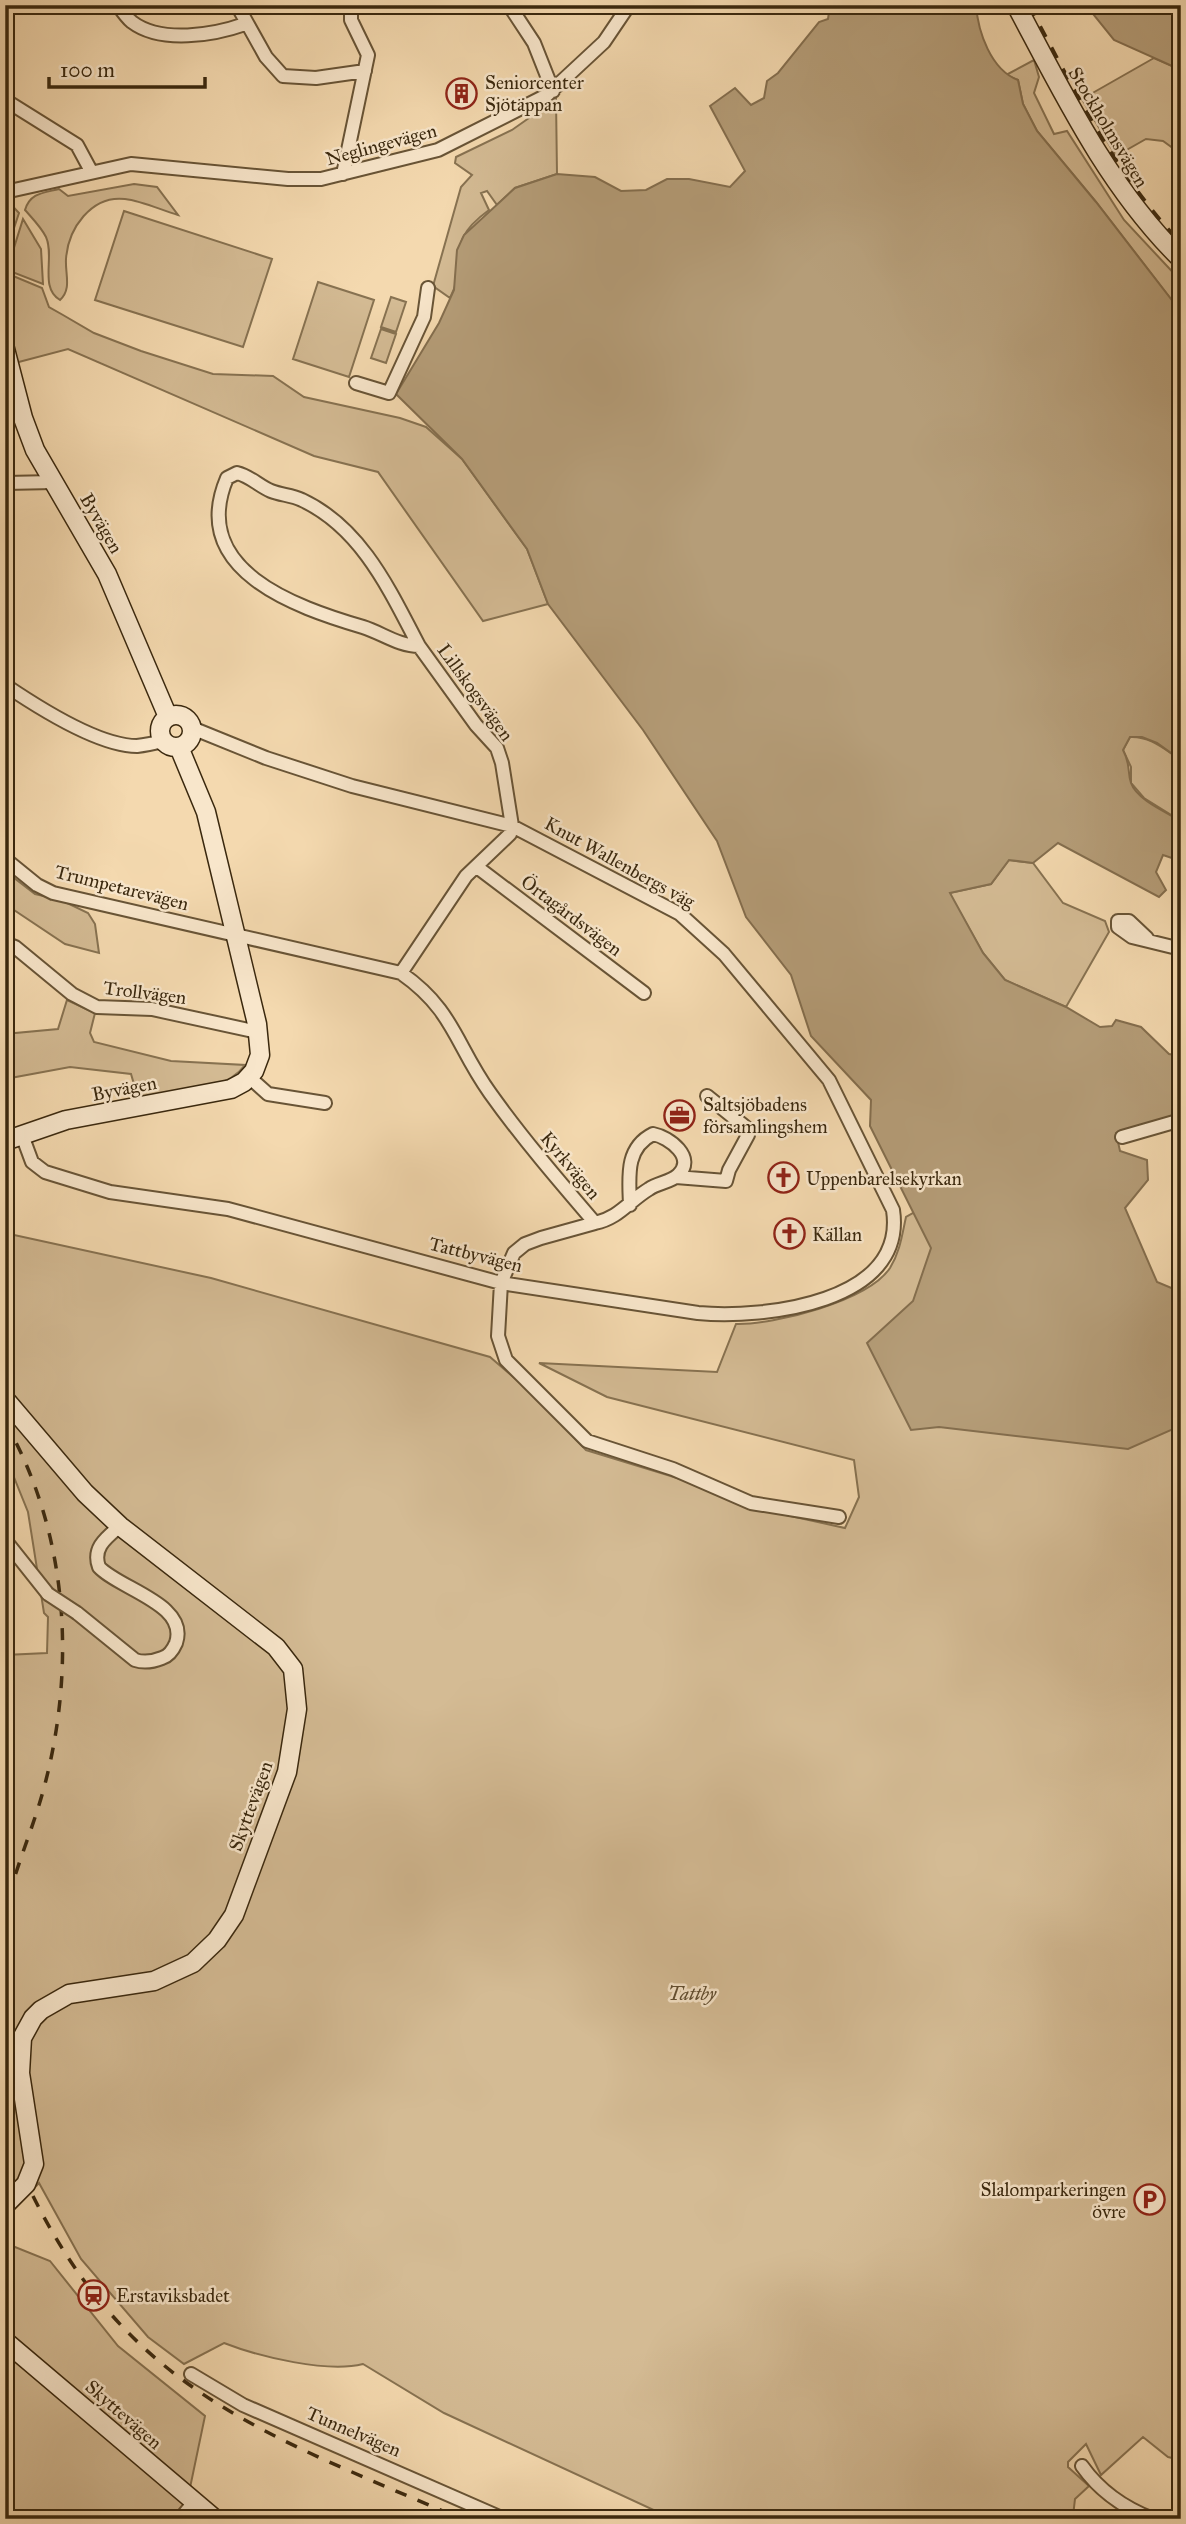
<svg xmlns="http://www.w3.org/2000/svg" width="1186" height="2524" viewBox="0 0 1186 2524" font-family="'IM FELL Great Primer',serif">
<rect width="100%" height="100%" fill="#f4d9af"/>
<filter id="stains"><feTurbulence type="fractalNoise" baseFrequency=".00286" numOctaves="4"/><feColorMatrix values="0 0 0 0 .2 0 0 0 0 .09 0 0 0 0 .02 0 0 0 .5 -.17"/></filter>
<radialGradient id="worn" r=".72"><stop offset=".6" stop-color="#630" stop-opacity="0"/><stop offset="1" stop-color="#630" stop-opacity=".3"/></radialGradient>
<path fill="#d4bb94" stroke="#877251" stroke-width="2" d="M1154,58L1181,70V154L1163,141L1146,139L1116,156L1082,99Z
M1034,60L1039,77L1034,93L1054,134L1067,131L1124,220L1181,281V312L1096,202L1037,131L1023,104L1018,80L1006,75Z
M556,99L557,174L515,188L497,205L487,191L481,193L489,210C441,245 470,259 450,298L433,286L461,187L472,175L455,163L456,157L512,130Z
M134,184L157,187L178,215C161,210 142,201 125,199C91,195 68,229 66,259C65,274 72,289 60,300C39,288 55,256 46,237C41,227 32,218 25,210C30,193 43,193 59,189L68,196Z
M5,198L19,213L5,255Z
M124,211L272,259L243,347L95,300Z
M23,219L41,249L43,284L7,270Z
M6,273L42,288L49,307L63,315L94,333L141,351L213,374L273,376L304,397L400,418L426,427L462,459L527,549L548,604L483,621L378,472L314,456L68,349L15,363L5,311Z
M318,282L374,300L349,377L293,359Z
M391,297L406,302L396,332L381,327Z
M381,329L396,334L386,363L371,358Z
M1130,737C1150,736 1164,749 1181,760V821L1144,798L1131,783V767L1123,750Z
M1009,860L1033,863L1063,903L1105,921L1109,932L1066,1007L1005,980L983,953L949,893L991,884Z
M5,871L35,894L61,900L88,913L95,924L99,953L65,944L5,904Z
M67,1000L95,1013L90,1033L94,1042L171,1061L245,1065C223,1095 173,1090 138,1098L131,1074L70,1067L5,1079V1034L58,1029Z
M915,1212L1181,1360V2460L1168,2457L1143,2437L1101,2475L1086,2444L1068,2462V2467L1089,2486L1075,2499L1073,2516L1052,2519H673L444,2413L363,2364C327,2373 260,2357 224,2343L184,2364L148,2337L81,2259L39,2183L5,2219V1655L47,1653L48,1617L44,1613L28,1512L5,1455V1233L211,1278L490,1357L534,1395L586,1450L687,1481L754,1508L845,1528L859,1497L854,1460L607,1397L539,1363L717,1372L736,1324C774,1325 868,1301 890,1268C900,1252 902,1235 906,1217Z
M5,2243L50,2261L118,2346L205,2416L186,2507L173,2519H5Z"/>
<path fill="#b59d78" stroke="#846e4e" stroke-width="2" d="M830,5H976C978,32 991,70 1018,80L1023,104L1037,131L1096,202L1181,312V760L1157,743L1142,737H1130L1123,750C1131,765 1127,771 1131,783C1137,800 1166,812 1181,821V861L1163,855L1156,872L1166,890L1159,897L1058,843L1033,863L1009,860L991,884L950,893L983,953L1005,980L1066,1007L1100,1027L1112,1026L1116,1020L1141,1027L1169,1054L1181,1056V1115L1116,1133L1120,1151L1147,1160L1148,1180L1125,1208L1157,1282L1181,1292V1433L1173,1429L1128,1449L939,1427L911,1430L867,1343L913,1301L931,1248L870,1126L871,1100L811,1036L791,975L746,917L717,841L643,730L548,604L527,549L462,459L396,394L439,323L454,290L457,250L464,235L515,188L557,174L595,177L621,191L646,190L667,179H689L730,187L745,171L710,106L735,88L751,105L764,98L767,81L778,73L819,22L828,19Z
M1093,5H1181V70L1114,40L1093,14Z"/>
<g fill="none" stroke-linecap="round" stroke-linejoin="round">
<defs>
<path id="street" d="M118,5C122,11 127,18 132,22C161,44 214,35 245,24
M237,5L266,57L283,76L316,78L365,71
M509,5L534,43L553,91
M5,100L77,145L91,171
M343,174L368,55L351,20V5
M5,192L131,164L288,179H321L438,150L547,95L604,42L629,5
M356,383L389,393L424,317L428,288
M5,483L54,482
M5,685C36,706 98,746 137,746C146,745 155,743 163,741
M5,859L37,885L53,893L401,973C454,1010 455,1044 490,1093C522,1138 559,1181 595,1223L541,1238L525,1244L514,1253L501,1283L498,1336L506,1360L587,1441L673,1469L751,1503L839,1517
M477,867L644,993
M1147,938L1129,921H1118V927L1132,937L1181,949
M5,943L15,947L72,994L97,1007L152,1009L258,1032
M401,973L466,876L510,834L512,826L502,763L497,748L476,725L419,646C399,646 382,633 363,627C295,607 188,570 227,478L237,473C250,476 259,486 271,491C281,495 292,495 302,500C362,528 390,591 419,646
M249,1077L268,1094L325,1103
M22,1135L32,1162L45,1172L110,1192L228,1209L501,1283L698,1313C764,1319 907,1303 893,1210L829,1080L724,954L680,914L512,826L352,786L266,758L192,728
M1122,1137L1181,1120
M676,1177L726,1181L729,1170L748,1135V1129L707,1096
M595,1223C619,1218 629,1201 649,1189C657,1183 671,1182 678,1175C697,1158 669,1137 653,1134C625,1148 629,1177 630,1205
M5,1540L48,1594
M77,1613L135,1660C144,1663 152,1662 162,1658C169,1656 173,1650 176,1643C189,1604 119,1589 99,1567C92,1548 106,1538 120,1526
M191,2374L243,2405L504,2519
M1082,2466C1099,2490 1124,2508 1153,2519
M180,2519L194,2502"/>
<path id="secondary" d="M1016,5C1064,95 1108,187 1181,259
M5,349L23,418L35,450L107,574L168,717
M160 731a16 16 0 1 1 32 0a16 16 0 1 1-32 0Z
M5,1141L66,1120L231,1089L244,1082L254,1071L260,1055L257,1024L206,812L179,747
M5,1399L85,1493L120,1526L276,1647L293,1669L297,1709L287,1772L234,1915L217,1940L193,1963L154,1981L69,1994L41,2010L33,2018L22,2038L20,2073L34,2164L26,2184L5,2205
M5,2341L215,2519"/>
</defs>
<use href="#street" stroke="#685436" stroke-width="16"/>
<use href="#secondary" stroke="#3a280e" stroke-width="21"/>
<use href="#street" stroke="#f8e6cb" stroke-width="12"/>
<use href="#secondary" stroke="#f8e6cb" stroke-width="18"/>
<path stroke="#3a280e" stroke-width="3.5" stroke-dasharray="12 12" stroke-linecap="butt" d="M1029,5C1074,89 1115,174 1181,243
M5,1422C67,1530 76,1661 46,1780C35,1825 15,1867 5,1912
M33,2196C132,2395 272,2436 461,2519"/>
<defs>
<path id="street-bridge" d="M48,1594L77,1613"/>
</defs>
<use href="#street-bridge" stroke="#685436" stroke-width="16" stroke-linecap="butt"/>
<use href="#street-bridge" stroke="#f8e6cb" stroke-width="12"/>
</g>
<defs>
<symbol id="building-ring" viewBox="-11 -11 22 22"><circle r="9.5" fill="#f8e6cb" stroke="#8f2418" stroke-width="1.5"/><path d="M-4-6H4V6H1V3H-1V6H-4ZM-2.5-4.3h1.7v1.8h-1.7ZM.8-4.3h1.7v1.8H.8ZM-2.5-1h1.7V.8h-1.7ZM.8-1h1.7V.8H.8Z" fill="#8f2418"/></symbol>
<symbol id="office-ring" viewBox="-11 -11 22 22"><circle r="9.5" fill="#f8e6cb" stroke="#8f2418" stroke-width="1.5"/><path d="M-6-3h4V-5.5h4V-3h4V5H-6ZM-1-4.5V-3h2v-1.5ZM-6 0V1H6V0Z" fill="#8f2418"/></symbol>
<symbol id="church-ring" viewBox="-11 -11 22 22"><circle r="9.5" fill="#f8e6cb" stroke="#8f2418" stroke-width="1.5"/><path d="M-1.2-6h2.4v3.5h3.3v2.4h-3.3V6h-2.4V-.1h-3.3v-2.4h3.3Z" fill="#8f2418"/></symbol>
<symbol id="parking-ring" viewBox="-11 -11 22 22"><circle r="9.5" fill="#f8e6cb" stroke="#8f2418" stroke-width="1.5"/><path d="M-3.5-5.5H1a3.5 3.5 0 0 1 0 7H-1V5.5H-3.5ZM-1-3.4V-.6H.8a1.4 1.4 0 0 0 0-2.8Z" fill="#8f2418"/></symbol>
<symbol id="station-ring" viewBox="-11 -11 22 22"><circle r="9.5" fill="#f8e6cb" stroke="#8f2418" stroke-width="1.5"/><path d="M-3-6H3Q5-6 5-4V2Q5 4 3 4L4.5 6H3L1.5 4h-3L-3 6H-4.5L-3 4Q-5 4-5 2V-4Q-5-6-3-6ZM-3.5-4v3h7v-3ZM-3.5 1v1.5H-2V1ZM2 1v1.5H3.5V1Z" fill="#8f2418"/></symbol>
</defs>
<g fill-rule="evenodd">
<use href="#building-ring" x="444" y="76" width="35" height="35"/>
<use href="#office-ring" x="662" y="1098" width="35" height="35"/>
<use href="#church-ring" x="766" y="1160" width="35" height="35"/>
<use href="#church-ring" x="772" y="1216" width="35" height="35"/>
<use href="#parking-ring" x="1132" y="2182" width="35" height="35"/>
<use href="#station-ring" x="76" y="2278" width="35" height="35"/>
</g>
<g text-anchor="middle" stroke-width="5" stroke-linejoin="round" paint-order="stroke">
<g font-size="19" fill="#3a280e" stroke="#f8e6cb" text-anchor="start">
<text x="485" y="89">Seniorcenter<tspan x="485" dy="22">Sjötäppan</tspan></text>
<text x="703" y="1111">Saltsjöbadens<tspan x="703" dy="22">församlingshem</tspan></text>
<text x="806" y="1185">Uppenbarelsekyrkan</text>
<text x="812" y="1241">Källan</text>
<text x="1126" y="2196" text-anchor="end">Slalomparkeringen<tspan x="1126" dy="22">övre</tspan></text>
<text x="116" y="2302">Erstaviksbadet</text>
</g>
<g font-size="19" fill="#3a280e" stroke="#f8e6cb">
<text transform="translate(1109 127) rotate(59)" y="7">Stockholmsvägen</text>
<text transform="translate(381 144) rotate(-15)" y="7">Neglingevägen</text>
<text transform="translate(102 523) rotate(60)" y="7">Byvägen</text>
<text transform="translate(476 692) rotate(54)" y="7">Lillskogsvägen</text>
<text transform="translate(620 862) rotate(29)" y="7">Knut Wallenbergs väg</text>
<text transform="translate(122 887) rotate(14)" y="7">Trumpetarevägen</text>
<text transform="translate(572 915) rotate(37)" y="7">Örtagårdsvägen</text>
<text transform="translate(145 992) rotate(7)" y="7">Trollvägen</text>
<text transform="translate(124 1088) rotate(-11)" y="7">Byvägen</text>
<text transform="translate(571 1165) rotate(50)" y="7">Kyrkvägen</text>
<text transform="translate(476 1254) rotate(14)" y="7">Tattbyvägen</text>
<text transform="translate(250 1806) rotate(-70)" y="7">Skyttevägen</text>
<text transform="translate(124 2414) rotate(41)" y="7">Skyttevägen</text>
<text transform="translate(354 2431) rotate(23)" y="7">Tunnelvägen</text>
</g>
<g font-size="19" font-style="italic" fill="#604d30" stroke="#f8e6cb">
<text x="692" y="2000">Tattby</text>
</g>
</g>
<rect width="1186" height="2524" fill="none" stroke="#f4d9af" stroke-width="28"/>
<rect x="7" y="7" width="1172" height="2510" fill="none" stroke="#3a280e" stroke-width="3.5"/>
<rect x="14" y="14" width="1158" height="2496" fill="none" stroke="#3a280e" stroke-width="2"/>
<path d="M49 77v10h156v-10" fill="none" stroke="#3a280e" stroke-width="3.5"/>
<text x="60" y="77" font-size="21" fill="#3a280e" stroke="#f8e6cb" stroke-width="5" paint-order="stroke">100 m</text>
<rect width="100%" height="100%" filter="url(#stains)"/>
<rect width="100%" height="100%" fill="url(#worn)"/>
</svg>
